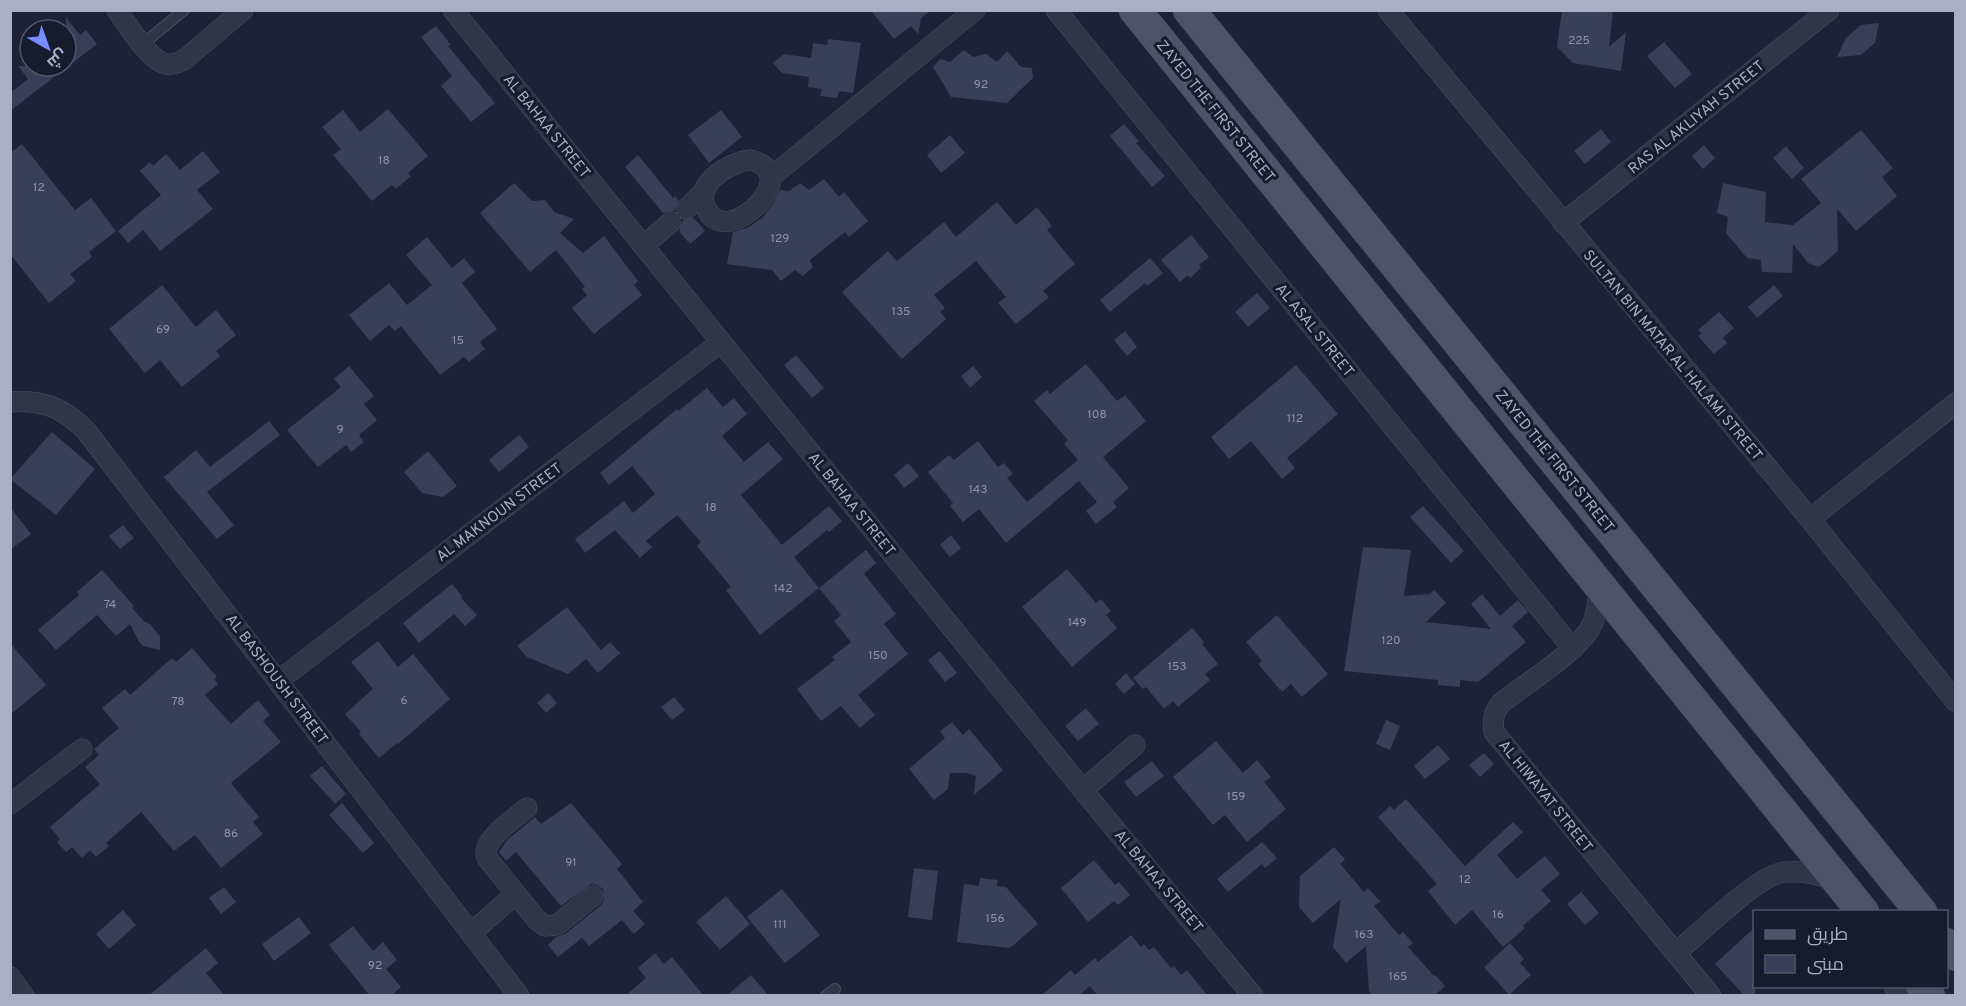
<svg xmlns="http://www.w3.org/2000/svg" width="1966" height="1006" viewBox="0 0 1966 1006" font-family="Overpass,Cairo,sans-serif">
<rect width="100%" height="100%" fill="#1d2238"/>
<path fill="#393f59" d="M870,10H931L921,18L918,34L911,26L894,39Z
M1562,10H1613L1609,47L1626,32L1621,71L1573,63L1557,47Z
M66,17L80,35L86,30L97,44L10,111V93L28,79L18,66H66Z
M1879,23L1875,43L1861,55L1837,57L1846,38L1861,25Z
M436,26L451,45L448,46L495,103L471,122L441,86L452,76L421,37Z
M828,39L861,43L853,93L839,91L837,98L820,96L822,89L808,87L809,77L782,73L773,63L784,54L811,58L813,43L827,45Z
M1664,42L1692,74L1675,88L1647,56Z
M964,50L973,57L986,54L997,62L1007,51L1021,67L1032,68L1033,78L1007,103L951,97L933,67L940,59L950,62Z
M388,109L428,156L408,173L411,176L396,189L392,185L372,201L333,155L341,149L322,127L343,110L360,132Z
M721,110L742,137L709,163L688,135Z
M1124,124L1139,141L1136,143L1165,176L1152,187L1110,136Z
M1601,129L1611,142L1585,164L1574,151Z
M1861,130L1893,168L1882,177L1897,196L1856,231L1837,209L1838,251L1819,267L1808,263L1793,244L1792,273L1762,272L1761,260L1747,258L1726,233L1728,217L1717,213L1723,183L1766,192L1765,222L1793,225L1821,203L1801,179Z
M950,135L965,153L941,173L927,155Z
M22,144L75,210L91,198L116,231L89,252L92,257L70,274L76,281L49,303L10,254V153Z
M1704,145L1715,158L1703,169L1692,156Z
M1786,146L1804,168L1792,179L1773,158Z
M203,151L220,172L197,190L213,209L160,251L143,230L128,243L118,231L161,195L140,171L150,162L153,166L166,154L180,170Z
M638,155L673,198L675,196L678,200L674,211L663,213L625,167Z
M824,179L839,197L844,192L868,221L849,237L845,232L810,260L813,267L803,276L795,270L781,281L772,270L727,264L733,232L749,227L763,217L773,204L780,190L789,191L800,183L809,190Z
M514,183L532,201L545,200L554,212L574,219L560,233L583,253L604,236L638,281L634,285L642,295L594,334L572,308L587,295L582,289L585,287L556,250L530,272L480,213Z
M997,202L1016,225L1037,207L1052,226L1047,230L1075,264L1043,291L1049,297L1016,324L998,303L1006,297L976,261L934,295L945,308L940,312L946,319L902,359L842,292L888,251L897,261L944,222L956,237Z
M694,218L705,231L690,244L679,231L683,220Z
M1191,235L1209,257L1199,265L1201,268L1190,278L1188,275L1180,282L1161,260Z
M427,237L452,268L464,258L475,272L462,283L497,329L480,342L485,349L469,362L464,357L440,375L401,326L395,331L389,325L370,341L349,315L389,283L407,305L432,285L406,255Z
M1150,258L1163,273L1147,286L1145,283L1110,312L1100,300Z
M162,285L196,327L216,310L236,335L216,351L220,356L182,387L160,360L145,373L109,329Z
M1774,285L1783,296L1757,318L1748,307Z
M1257,293L1270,308L1248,327L1235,312Z
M1719,312L1734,328L1723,338L1727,343L1714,354L1698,336L1702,333L1698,330Z
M1125,331L1137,347L1127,356L1114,340Z
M796,355L824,388L812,398L784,365Z
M1086,364L1117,401L1125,395L1146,421L1103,457L1129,488L1113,502L1117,507L1096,524L1086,511L1097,502L1079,481L1006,543L979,509L963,522L950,506L953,503L928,472L949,455L954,460L978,441L998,467L1004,463L1013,474L1007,478L1027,502L1078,460L1064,444L1068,440L1034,401L1047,390L1050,394Z
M1296,365L1338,414L1287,458L1295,468L1282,479L1251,441L1229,459L1211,437Z
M349,366L374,396L364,404L377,420L359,435L364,442L351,452L346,445L318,467L287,430L341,387L334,379Z
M973,366L982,377L970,388L961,376Z
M707,388L723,407L734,398L747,414L722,436L744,462L768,442L783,459L741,495L782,545L829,506L842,521L829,532L827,530L794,557L819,588L760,635L726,590L731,587L697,546L701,542L677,515L646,541L652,547L640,558L615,530L585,553L575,539L624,501L633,513L655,494L632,466L609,485L600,473L677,409L678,411Z
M269,421L280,435L207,492L234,525L217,539L164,477L196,450L210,467Z
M52,432L95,469L56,515L10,479Z
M519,435L529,447L499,472L489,460Z
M428,451L457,486L443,497L422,493L404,472Z
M908,463L919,476L904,488L894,475Z
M1423,506L1464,551L1451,563L1410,517Z
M10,507L31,534L10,550Z
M123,525L134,538L120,549L109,536Z
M951,535L961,548L950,557L940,545Z
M1363,547L1411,550L1404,596L1430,594L1434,590L1446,603L1426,622L1491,629L1471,604L1482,594L1500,616L1518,600L1528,612L1512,626L1526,642L1478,682L1460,680V687L1438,685V680L1344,671Z
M866,550L876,563L864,574L896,614L884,624L908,654L858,695L875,715L860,728L841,706L821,721L797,689L835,660L832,657L851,642L834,621L841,615L819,588Z
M1067,569L1096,603L1101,599L1111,611L1106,615L1117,628L1072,667L1022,607Z
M102,570L134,606L132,608L139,616L145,622L150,624L160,636V650L143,646L139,642L130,624L116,636L97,615L56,650L38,630L79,595L77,592Z
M452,584L462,596L461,598L477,615L465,626L454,614L419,643L403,623Z
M567,607L601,650L610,642L620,653L598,673L586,659L568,674L527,657L517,646Z
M1277,615L1328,674L1302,697L1291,684L1282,692L1258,664L1262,661L1246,642Z
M1192,628L1204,642L1202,644L1218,664L1205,674L1210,680L1178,707L1173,701L1164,709L1146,687L1143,689L1133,678Z
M378,641L398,667L413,654L450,699L398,744L397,743L379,758L359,734L361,732L345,714L373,689L351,662Z
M10,643L46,685L10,715Z
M192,648L217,677L214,679L218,684L205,695L231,724L258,700L270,715L263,721L281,742L231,783L259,817L253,822L263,834L221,868L195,835L174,851L141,812L106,843L109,846L96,857L90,850L82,858L72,847L66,852L57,842L60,839L50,827L100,784L85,767L99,755L94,749L119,728L102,708L125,689L130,695L172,658L176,662Z
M940,651L957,673L945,682L928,660Z
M1126,673L1135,684L1124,694L1115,684Z
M548,693L557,703L546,713L537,703Z
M674,697L685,710L672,720L661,707Z
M1086,708L1099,724L1078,741L1065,726Z
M1386,720L1400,726L1390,750L1376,744Z
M952,722L963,735L969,729L1003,770L974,795L976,776L967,773H950L948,789L934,800L909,769L945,738L940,731Z
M1216,741L1243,773L1257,760L1271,777L1264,782L1286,809L1247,842L1225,815L1213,825L1173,777Z
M1438,745L1450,759L1425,779L1414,766Z
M1484,753L1494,764L1480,777L1469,765Z
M1152,761L1164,776L1136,797L1124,782Z
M322,766L346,794L335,804L310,776Z
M1406,799L1465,866L1513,822L1523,832L1497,855L1517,879L1545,856L1560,874L1541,890L1551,901L1523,926L1525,928L1503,947L1472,910L1455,925L1428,891L1437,884L1378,817L1390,806L1394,810Z
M342,803L374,843L363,853L329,815Z
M571,803L622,864L617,869L643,902L633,911L645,924L634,934L622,920L589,946L582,938L558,957L548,945L556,937L565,934L601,905L604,900L603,889L597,885L591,884L561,906L516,852L506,861L499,852L508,839L535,817L541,824Z
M1262,842L1277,858L1265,868L1262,864L1228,892L1217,879Z
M1334,847L1345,859L1340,864L1364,892L1368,888L1380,901L1374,906L1399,935L1403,932L1413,943L1408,947L1434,976L1435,975L1445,986L1434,996H1372L1369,991L1366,946L1346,963L1333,947L1341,899L1313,923L1299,907L1300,876Z
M1094,860L1115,885L1119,882L1130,895L1118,905L1114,901L1088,922L1061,888Z
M914,868L938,871L932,920L908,917Z
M980,878L998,880L997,886L1006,887L1038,924L1010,948L957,942L964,884L979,886Z
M224,887L236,902L221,914L209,898Z
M782,889L820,935L785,963L747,917Z
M1581,892L1599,913L1585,925L1567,904Z
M726,896L750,924L720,950L696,922Z
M123,910L136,925L109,949L96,934Z
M299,917L311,933L274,961L262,944Z
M353,926L373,951L383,942L397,960L386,969L401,987L391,996H370L329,945Z
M1755,927V996H1745L1715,964Z
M1131,935L1141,947L1144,944L1149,950L1154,947L1171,968L1174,966L1181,975L1187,970L1208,996H1098L1090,986L1078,996H1041L1071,970L1075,975L1095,958L1098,962Z
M1510,943L1524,959L1520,963L1531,975L1509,995L1484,967Z
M206,948L218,963L206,973L225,996H148Z
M655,953L664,964L672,957L704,996H625L646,978L638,968Z
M751,975L769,996H726Z"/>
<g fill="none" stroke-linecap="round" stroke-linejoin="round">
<defs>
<path id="lane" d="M143,44L184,10
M826,996L835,989"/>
<path id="street" d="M117,10C127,24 150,62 167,64C174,65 179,62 185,59L243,10
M453,10L1091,800L1253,996
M1056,10L1573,649
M1388,10L1810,519L1956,702
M750,160C798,171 749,227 721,221C714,220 710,216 707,210C691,185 729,162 750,160Z
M770,178L975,10
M686,209L704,192
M1563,223L1829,10
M643,246L671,222
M10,402C42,399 65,408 87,432L519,996
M1810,519L1956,403
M1599,585C1598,597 1598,611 1593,622C1583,649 1525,684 1501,703C1494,713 1492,719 1494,732L1711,996
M278,681L721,342
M1083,790L1135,745
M10,804L82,749
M527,808C514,819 480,840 487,858L537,920L545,926L557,925L593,896
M471,933L516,894
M1676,953C1698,934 1756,878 1780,873C1799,869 1817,875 1835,880
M10,977L24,996
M1894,986L1898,996"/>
<path id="primary" d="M1135,10L1863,912
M1189,10L1921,912
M1946,944L1956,955
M1922,986L1929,996"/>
</defs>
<use href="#lane" stroke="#4b5064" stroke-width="12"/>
<use href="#street" stroke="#4b5064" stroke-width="21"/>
<use href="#primary" stroke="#373c4f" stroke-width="33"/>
<use href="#lane" stroke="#313548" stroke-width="10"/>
<use href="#street" stroke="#313548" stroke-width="20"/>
<use href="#primary" stroke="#4e5369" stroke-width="32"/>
</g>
<g text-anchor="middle" stroke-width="6" stroke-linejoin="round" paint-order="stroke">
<g font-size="12" fill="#8e93ab">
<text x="1579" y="44">225</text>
<text x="981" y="88">92</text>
<text x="384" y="164">18</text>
<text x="39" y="191">12</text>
<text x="780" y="242">129</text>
<text x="901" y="315">135</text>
<text x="163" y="333">69</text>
<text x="458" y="344">15</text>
<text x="1097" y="418">108</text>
<text x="1295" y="422">112</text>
<text x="340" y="433">9</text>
<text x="978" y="493">143</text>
<text x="711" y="511">18</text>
<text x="783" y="592">142</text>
<text x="110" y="608">74</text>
<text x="1077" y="626">149</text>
<text x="1391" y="644">120</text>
<text x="878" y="659">150</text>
<text x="1177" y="670">153</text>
<text x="404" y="704">6</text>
<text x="178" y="705">78</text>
<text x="1236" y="800">159</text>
<text x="231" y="837">86</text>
<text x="571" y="866">91</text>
<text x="1465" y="883">12</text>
<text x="1498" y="918">16</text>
<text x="995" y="922">156</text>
<text x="780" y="928">111</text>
<text x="1364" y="938">163</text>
<text x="375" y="969">92</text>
<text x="1398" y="980">165</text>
</g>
<g font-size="15" fill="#aaafc6" stroke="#171b2d">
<text transform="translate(1216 111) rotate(51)" y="5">ZAYED THE FIRST STREET</text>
<text transform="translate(1696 117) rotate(-39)" y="5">RAS AL AKLIYAH STREET</text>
<text transform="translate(547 126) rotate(51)" y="5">AL BAHAA STREET</text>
<text transform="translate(1315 330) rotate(51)" y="5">AL ASAL STREET</text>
<text transform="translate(1673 355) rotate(50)" y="5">SULTAN BIN MATAR AL HALAMI STREET</text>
<text transform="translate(1555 461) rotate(51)" y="5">ZAYED THE FIRST STREET</text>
<text transform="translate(852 504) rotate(51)" y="5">AL BAHAA STREET</text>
<text transform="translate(499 512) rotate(-37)" y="5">AL MAKNOUN STREET</text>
<text transform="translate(277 679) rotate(53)" y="5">AL BASHOUSH STREET</text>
<text transform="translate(1546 796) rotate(51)" y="5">AL HIWAYAT STREET</text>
<text transform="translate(1159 881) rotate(50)" y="5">AL BAHAA STREET</text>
</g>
</g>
<rect width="1966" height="1006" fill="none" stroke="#aaafc6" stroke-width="24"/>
<rect x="1753" y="910" width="195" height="78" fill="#171b2d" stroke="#52566a" stroke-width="1.5"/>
<rect x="1765" y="930" width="30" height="9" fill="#4e5369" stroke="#52566a" stroke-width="1.5"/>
<text x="1807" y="940" font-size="18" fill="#aaafc6">طريق</text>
<rect x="1765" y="955" width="30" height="18" fill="#393f59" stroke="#52566a" stroke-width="1.5"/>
<text x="1807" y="970" font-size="18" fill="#aaafc6">مبنى</text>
<g transform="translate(48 48) rotate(140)"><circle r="28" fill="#171b2d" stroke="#52566a" stroke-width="1.5"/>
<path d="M0-4.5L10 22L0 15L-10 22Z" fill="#768bff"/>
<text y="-9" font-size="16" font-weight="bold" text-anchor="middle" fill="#aaafc6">ش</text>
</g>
</svg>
